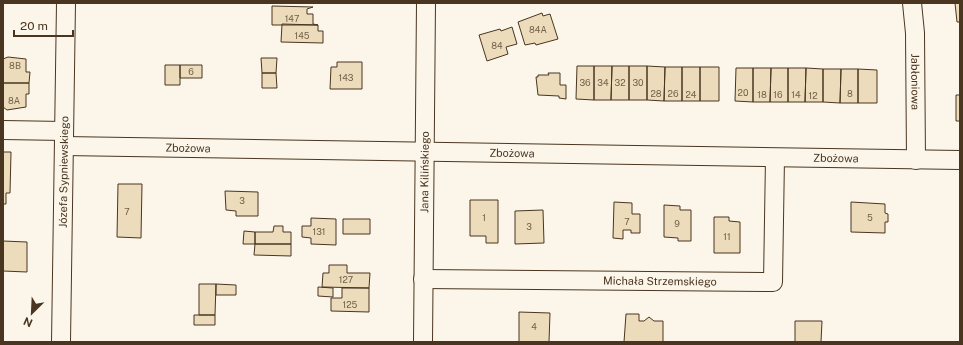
<svg xmlns="http://www.w3.org/2000/svg" width="963" height="345" viewBox="0 0 963 345" font-family="'Public Sans',sans-serif">
<rect width="100%" height="100%" fill="#fbf6e9"/>
<path fill="#ecdcbc" stroke="#4a3520" d="M955,3H960V22H957Z
M272,6L313,7L307,9V14H313V24L318,25H272Z
M542,13L543,16L550,14L558,39L536,45L535,43L525,45L518,22Z
M282,24L318,25V31H323V43L281,42Z
M512,27L517,44L506,47L508,54L487,61L479,35L500,29L501,31Z
M8,57L26,59V72H30L29,83H3V59Z
M261,58H277L276,73H262Z
M337,62H362V89H330L331,67H337Z
M165,65H180V85H165Z
M180,65H202V78H180Z
M577,66H594V100L576,99Z
M594,66H612L611,100H594Z
M612,66H629V100H611Z
M629,66H647V100H629Z
M647,66L665,67L664,101L647,100Z
M665,67H682V101H664Z
M682,67H700V101H682Z
M700,67H719V101H700Z
M736,68H753V102L735,101Z
M753,68H771L770,102H753Z
M771,68H788V102H770Z
M788,68H806L805,102H788Z
M806,68L823,69V102H805Z
M823,69H841L840,103L823,102Z
M841,69H858V103H840Z
M858,69L877,70V103H858Z
M262,73H276L277,88H262Z
M548,73H560V85H566V99L559,98V96L538,95L536,77H538V75H549Z
M3,83H29V94H26V107L7,110L3,107Z
M956,95H960V121H956Z
M3,152H11L10,193H6V204H3Z
M118,184H142L141,238L117,237Z
M225,191L258,192V216H236V211L226,210Z
M470,200H498V243H486V236H470Z
M614,202L632,203V214H640V233H631V230H623V239L613,238Z
M851,202L885,204V213L888,214V222H885V233L851,232Z
M664,205L680,206V210H691V241H678V238L664,237Z
M543,210L544,243L515,244V211Z
M714,217H729V221L740,222V253H714Z
M311,218L336,219V245L311,244V238L302,237V226H311Z
M343,219H370V234H343Z
M274,226H283V232H291V244H255V232H273Z
M244,231L255,232V244H243Z
M3,241L27,242V272L3,271Z
M255,244H291V256L254,255Z
M329,265H347V273H370L369,288L322,287L323,273H329Z
M199,284H216L215,315H199Z
M216,284L236,285V295H216Z
M318,287L333,288V297L318,296Z
M342,288H369V312L331,311V298H342Z
M519,312L550,313L549,342H519Z
M626,314H639V321H644L649,317L654,321H663V342H624Z
M194,315H215V325H194Z
M795,321H822L821,342H795Z"/>
<g fill="none" stroke-linecap="round" stroke-linejoin="round">
<defs>
<g id="minor">
<path id="s1" d="M912,3L915,33L916,160"/>
<path d="M3,130L64,131"/>
<path id="s2" d="M64,146L960,160"/>
<path id="s3" d="M423,279L773,282L775,158"/>
<path id="s4" d="M61,342L66,3"/>
<path id="s5" d="M423,342L426,3"/>
</g>
</defs>
<use href="#minor" stroke="#4a3520" stroke-width="20"/>
<use href="#minor" stroke="#fbf6e9" stroke-width="18"/>
</g>
<g text-anchor="middle" stroke-width="3" stroke-linejoin="round" paint-order="stroke">
<g font-size="9" fill="#725f47">
<text x="292" y="22">147</text>
<text x="538" y="33">84A</text>
<text x="302" y="39">145</text>
<text x="497" y="49">84</text>
<text x="15" y="69">8B</text>
<text x="191" y="75">6</text>
<text x="346" y="81">143</text>
<text x="585" y="86">36</text>
<text x="603" y="86">34</text>
<text x="620" y="86">32</text>
<text x="638" y="86">30</text>
<text x="743" y="96">20</text>
<text x="656" y="97">28</text>
<text x="673" y="97">26</text>
<text x="850" y="97">8</text>
<text x="691" y="98">24</text>
<text x="762" y="98">18</text>
<text x="778" y="98">16</text>
<text x="796" y="98">14</text>
<text x="813" y="99">12</text>
<text x="14" y="104">8A</text>
<text x="242" y="204">3</text>
<text x="127" y="215">7</text>
<text x="484" y="221">1</text>
<text x="870" y="221">5</text>
<text x="627" y="225">7</text>
<text x="677" y="227">9</text>
<text x="529" y="230">3</text>
<text x="319" y="235">131</text>
<text x="727" y="240">11</text>
<text x="346" y="283">127</text>
<text x="350" y="308">125</text>
<text x="534" y="330">4</text>
</g>
<g font-size="11" fill="#4a3520" stroke="#fbf6e9">
<text dy="4" stroke="none"><textPath href="#s1" startOffset="79">Jabłoniowa</textPath></text>
<text dy="4" stroke="none"><textPath href="#s2" startOffset="124">Zbożowa</textPath></text>
<text dy="4" stroke="none"><textPath href="#s2" startOffset="448">Zbożowa</textPath></text>
<text dy="4" stroke="none"><textPath href="#s2" startOffset="772">Zbożowa</textPath></text>
<text dy="4" stroke="none"><textPath href="#s5" startOffset="170">Jana Kilińskiego</textPath></text>
<text dy="4" stroke="none"><textPath href="#s4" startOffset="170">Józefa Sypniewskiego</textPath></text>
<text dy="4" stroke="none"><textPath href="#s3" startOffset="237">Michała Strzemskiego</textPath></text>
</g>
</g>
<rect width="963" height="345" fill="none" stroke="#4a3520" stroke-width="8"/>
<g transform="translate(32 313) rotate(204)" stroke="#fbf6e9" stroke-width="3" paint-order="stroke">
<path d="M0-3L7 15L0 10L-7 15Z" fill="#4a3520"/>
<text y="-6" font-size="11" font-weight="bold" text-anchor="middle" fill="#4a3520">N</text>
</g>
<path d="M14 30v6h59v-6" fill="none" stroke="#4a3520" stroke-width="2"/>
<text x="20" y="30" font-size="12" fill="#4a3520" stroke="#fbf6e9" stroke-width="3" paint-order="stroke">20 m</text>
</svg>
